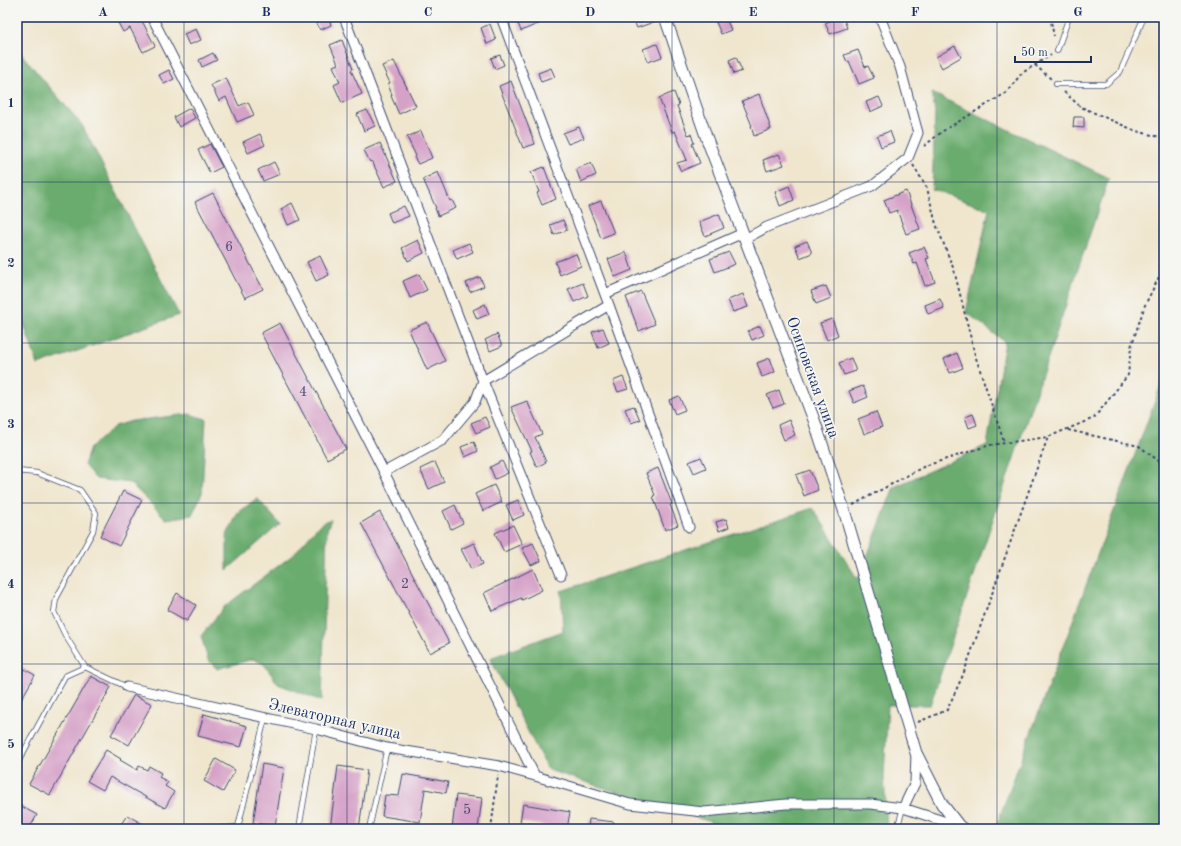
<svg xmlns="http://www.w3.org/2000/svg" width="1181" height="846" viewBox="0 0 1181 846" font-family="'Old Standard TT',serif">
<rect width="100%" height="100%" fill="#f6f6f2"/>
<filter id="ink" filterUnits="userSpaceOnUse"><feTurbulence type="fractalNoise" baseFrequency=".025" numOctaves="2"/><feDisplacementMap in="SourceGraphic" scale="8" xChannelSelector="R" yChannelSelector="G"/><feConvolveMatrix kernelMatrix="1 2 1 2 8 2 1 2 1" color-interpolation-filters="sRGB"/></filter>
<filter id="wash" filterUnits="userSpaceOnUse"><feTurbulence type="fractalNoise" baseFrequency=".012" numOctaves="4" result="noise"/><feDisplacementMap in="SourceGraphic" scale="16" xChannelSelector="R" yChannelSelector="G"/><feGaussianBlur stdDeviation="0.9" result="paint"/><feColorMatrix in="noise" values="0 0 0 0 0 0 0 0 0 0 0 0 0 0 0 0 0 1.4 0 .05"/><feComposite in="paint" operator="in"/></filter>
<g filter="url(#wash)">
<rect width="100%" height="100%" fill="#f0e6ce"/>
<path fill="#6aac6e" stroke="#426e66" d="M17,49L82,125L179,315L38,365L17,305Z
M932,93L1109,178L930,705H888L884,776L887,829H711V822L548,770L490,658L563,631L561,591L813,508L858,580L894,487L987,445L1005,342L966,312L989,210L932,189L935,113Z
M1164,377V829H995Z
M189,414L206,419L202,493L192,515L166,519L130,483L96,479L84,465L90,448L115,426L132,421Z
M257,498L280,524L227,570V535L238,513Z
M331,519L327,530L322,701L278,684L264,664L253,659L217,669L208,660L201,636L224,607L294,554L319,525Z"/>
<g id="blocks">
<path fill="#d5a1c8" d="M115,17H140L155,46L143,52L130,28L123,32Z
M314,17H328L331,25L320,30Z
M527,17H538L540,23L521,31L517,21Z
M632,17H658L659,20L637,28Z
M840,17H843L847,28L830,34L825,23Z
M726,18L731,30L721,34L716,22Z
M490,24L496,40L487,44L481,28Z
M196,29L201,40L189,45L184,34Z
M342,40L353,69L351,70L362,94L342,103L334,85L340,82L333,66L338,64L330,45Z
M657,44L662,57L648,62L643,49Z
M955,46L961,57L942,68L936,57Z
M858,50L865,67L868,66L874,78L859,84L849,61L847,62L844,55Z
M213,53L217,60L202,67L199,60Z
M500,55L504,65L495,69L491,58Z
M736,57L742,71L734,74L729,60Z
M394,61L416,106L399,114L391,96L392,95L388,84L390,83L382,66Z
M551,68L555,77L541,82L538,73Z
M169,70L174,79L164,84L159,75Z
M226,78L239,106L248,102L254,115L237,122L226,97L219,101L211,85Z
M511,81L535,144L523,148L499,86Z
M674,92L679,105L677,106L688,135L691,134L694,143L692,144L700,163L681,171L677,163L687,160L675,131L672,132L659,98Z
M759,94L771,129L754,136L751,126H752L742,101Z
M879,97L883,106L870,112L866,102Z
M190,108L195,118L179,127L174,117Z
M367,110L375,126L364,131L357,114Z
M1074,117H1084V128L1073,127Z
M579,127L584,138L568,144L563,133Z
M421,131L432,158L418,164L414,157L416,156L407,137Z
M890,131L894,142L881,147L877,136Z
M260,134L265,145L248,153L243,142Z
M380,143L397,181L384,187L372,161L370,162L364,150Z
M210,144L222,167L210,173L198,150Z
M779,154L784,165L767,171L763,160Z
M274,162L280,174L263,181L258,170Z
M591,163L596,175L581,182L576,169Z
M544,167L556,199L542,205L537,193L539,192L531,172Z
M438,172L450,201L452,200L456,208L438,216L435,208H436L423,179Z
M789,186L794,200L780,206L775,192Z
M906,191L920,229L906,234L897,210L889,213L884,200Z
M213,193L263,289L245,298L195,202Z
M601,201L614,233L601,238L588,206Z
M292,203L300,220L288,225L281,209Z
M404,206L409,216L392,223L388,213Z
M719,214L724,228L705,236L699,222Z
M563,220L567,230L554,235L550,225Z
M418,240L424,253L408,261L402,248Z
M807,241L812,253L800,258L795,246Z
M469,243L473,252L457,259L453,250Z
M924,247L929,258L926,259L935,282L925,286L917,263L914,264L909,253Z
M626,252L632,270L615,277L608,259Z
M729,252L735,264L715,272L710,259Z
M576,254L581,266L560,275L555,262Z
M320,256L329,275L316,281L307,262Z
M419,274L427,290L410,298L403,281Z
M480,277L484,286L470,292L466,283Z
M583,283L588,296L574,302L568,289Z
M826,286L831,298L816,304L811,291Z
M641,291L655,324L639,331L626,297Z
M743,294L748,307L733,312L728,300Z
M940,299L944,308L928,314L925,305Z
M485,304L489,314L477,319L473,310Z
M832,319L838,335L827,340L820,323Z
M427,322L445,361L427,370L409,330Z
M280,323L346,449L327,459L261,333Z
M760,326L764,335L752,340L748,331Z
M603,328L609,343L598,348L592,332Z
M497,334L502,346L490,351L485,340Z
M957,353L963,368L950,373L944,359Z
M770,358L775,372L762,377L757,363Z
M851,358L856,371L844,375L839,363Z
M623,377L628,389L618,392L613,381Z
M863,386L868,397L854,403L849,391Z
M779,390L784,404L773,408L767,395Z
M679,396L685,410L675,414L669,400Z
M527,401L542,434L535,437L546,462L537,467L530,452L532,451L511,407Z
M634,406L640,420L631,423L625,409Z
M876,412L882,427L864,434L858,419Z
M973,414L977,425L969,428L965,417Z
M485,417L490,427L476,433L471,423Z
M789,420L795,435L784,440L778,425Z
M474,442L478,451L465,457L461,447Z
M701,457L706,468L694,473L689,462Z
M502,461L508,473L495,479L490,467Z
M435,462L444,482L429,489L420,469Z
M658,468L672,504L670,505L678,525L665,530L653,496L655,495L646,473Z
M810,470L818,490L804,496L796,475Z
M494,485L502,502L483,511L475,494Z
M123,491L142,500L119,546L100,536Z
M518,500L524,515L513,520L506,505Z
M455,505L463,523L451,529L443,511Z
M380,512L449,643L430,653L361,523Z
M726,519L729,527L719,531L716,522Z
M513,525L522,544L504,552L495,533Z
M474,543L483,564L471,569L461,549Z
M533,543L541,561L531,565L522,548Z
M533,569L542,590L522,600L521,598L492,611L484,593Z
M177,593L196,605L187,621L167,610Z
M17,665L35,675L17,707Z
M91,676L111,687L50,795L29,784Z
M134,695L152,704L129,745L111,735Z
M204,714L247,726L241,747L198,736Z
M106,750L121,759L120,760L137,770L139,766L147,770L149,766L161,773L159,777L168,782L165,786L174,792L165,808L110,777L103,790L87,781Z
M216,759L235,770L223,792L204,781Z
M262,764L284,768L275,826L253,823Z
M338,766L367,770L359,829H330Z
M403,774L448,782L446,793L425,789L420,822L382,816L385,795L399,796Z
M456,795L482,798L478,829H452Z
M17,804L37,815L29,829H17Z
M523,804L570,812L567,829L520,822Z
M127,815L151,829H118Z
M589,819L614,822L613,829H588Z"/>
</g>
</g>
<g filter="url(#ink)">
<use href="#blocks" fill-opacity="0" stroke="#3b4a6f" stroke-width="1"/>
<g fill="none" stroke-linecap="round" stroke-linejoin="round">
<defs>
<path id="service" d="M1057,51L1069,17
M1056,84H1106L1120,72L1144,17
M17,471L37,473L80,490L96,513L93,531L56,599L54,612L65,635L85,667L127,687
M17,764L65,676L85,667
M216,829L238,827L265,718
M299,829L316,729
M369,829L387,748
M897,829L903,808"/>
<path id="minor" d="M152,17L384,472L535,776L630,804L704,812L786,804H870L903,808L959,826
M344,17L483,381L561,575
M501,17L609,305L689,527
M745,239L767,227L872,186L908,158L918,133L900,67L880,17
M605,294L743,233
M384,472L443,440L475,402L483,381L609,305
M127,687L316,729L387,748L499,766L535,776
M903,808L915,783L916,753"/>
<path id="tertiary" d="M665,17L707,139L814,420L844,510L916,753L942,804L959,826L963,829"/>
</defs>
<use href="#service" stroke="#3b4a6f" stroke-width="6"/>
<use href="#minor" stroke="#3b4a6f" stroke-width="11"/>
<use href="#tertiary" stroke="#3b4a6f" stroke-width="13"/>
<path stroke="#3b4a6f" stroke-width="2" stroke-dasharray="3 3" stroke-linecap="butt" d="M1050,17L1054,36
M1035,65L1051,79
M1064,92L1081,107L1136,131L1164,138
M924,146L943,131L1006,93L1022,73L1051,55
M913,165L927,188L936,224L954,270L975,355L1004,442
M1068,430L1139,446L1164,465
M853,505L925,466L990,445L1048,437L1094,418L1128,375L1131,347L1145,305L1164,267
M918,722L947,710L963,675L1048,437
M491,829L498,775"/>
<use href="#service" stroke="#fff" stroke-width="4.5"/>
<use href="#minor" stroke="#fff" stroke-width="9"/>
<use href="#tertiary" stroke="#fff" stroke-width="11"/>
</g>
</g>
<path fill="none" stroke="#1b2f5e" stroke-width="1" stroke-opacity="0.55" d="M184,17V829M347,17V829M509,17V829M672,17V829M834,17V829M997,17V829M17,182H1164M17,343H1164M17,503H1164M17,664H1164"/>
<g text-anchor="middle" stroke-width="3.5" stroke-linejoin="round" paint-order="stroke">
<g font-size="14" fill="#4a4c78">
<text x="229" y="251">6</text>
<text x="303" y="396">4</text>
<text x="405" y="588">2</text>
<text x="467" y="814">5</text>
</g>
<g font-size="16" fill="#1b2f5e" stroke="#f6f6f2">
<text transform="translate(814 377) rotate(70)" y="6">Осиповская улица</text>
<text transform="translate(335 718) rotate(13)" y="6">Элеваторная улица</text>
</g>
</g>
<rect width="1181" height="846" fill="none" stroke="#f6f6f2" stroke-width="44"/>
<path d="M1015 56v6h76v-6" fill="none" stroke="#1b2f5e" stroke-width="2"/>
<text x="1021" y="56" font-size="12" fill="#1b2f5e" stroke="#f6f6f2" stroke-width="3" paint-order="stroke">50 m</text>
<rect x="22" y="22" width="1137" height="802" fill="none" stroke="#1b2f5e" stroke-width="1.5"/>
<g font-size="13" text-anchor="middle" font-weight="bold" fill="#1b2f5e">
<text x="103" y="16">A</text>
<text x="266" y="16">B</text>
<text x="428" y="16">C</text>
<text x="590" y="16">D</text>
<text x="753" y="16">E</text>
<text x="915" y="16">F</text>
<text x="1078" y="16">G</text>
<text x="11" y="107">1</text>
<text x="11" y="267">2</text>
<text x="11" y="428">3</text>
<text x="11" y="588">4</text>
<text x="11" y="748">5</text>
</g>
</svg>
